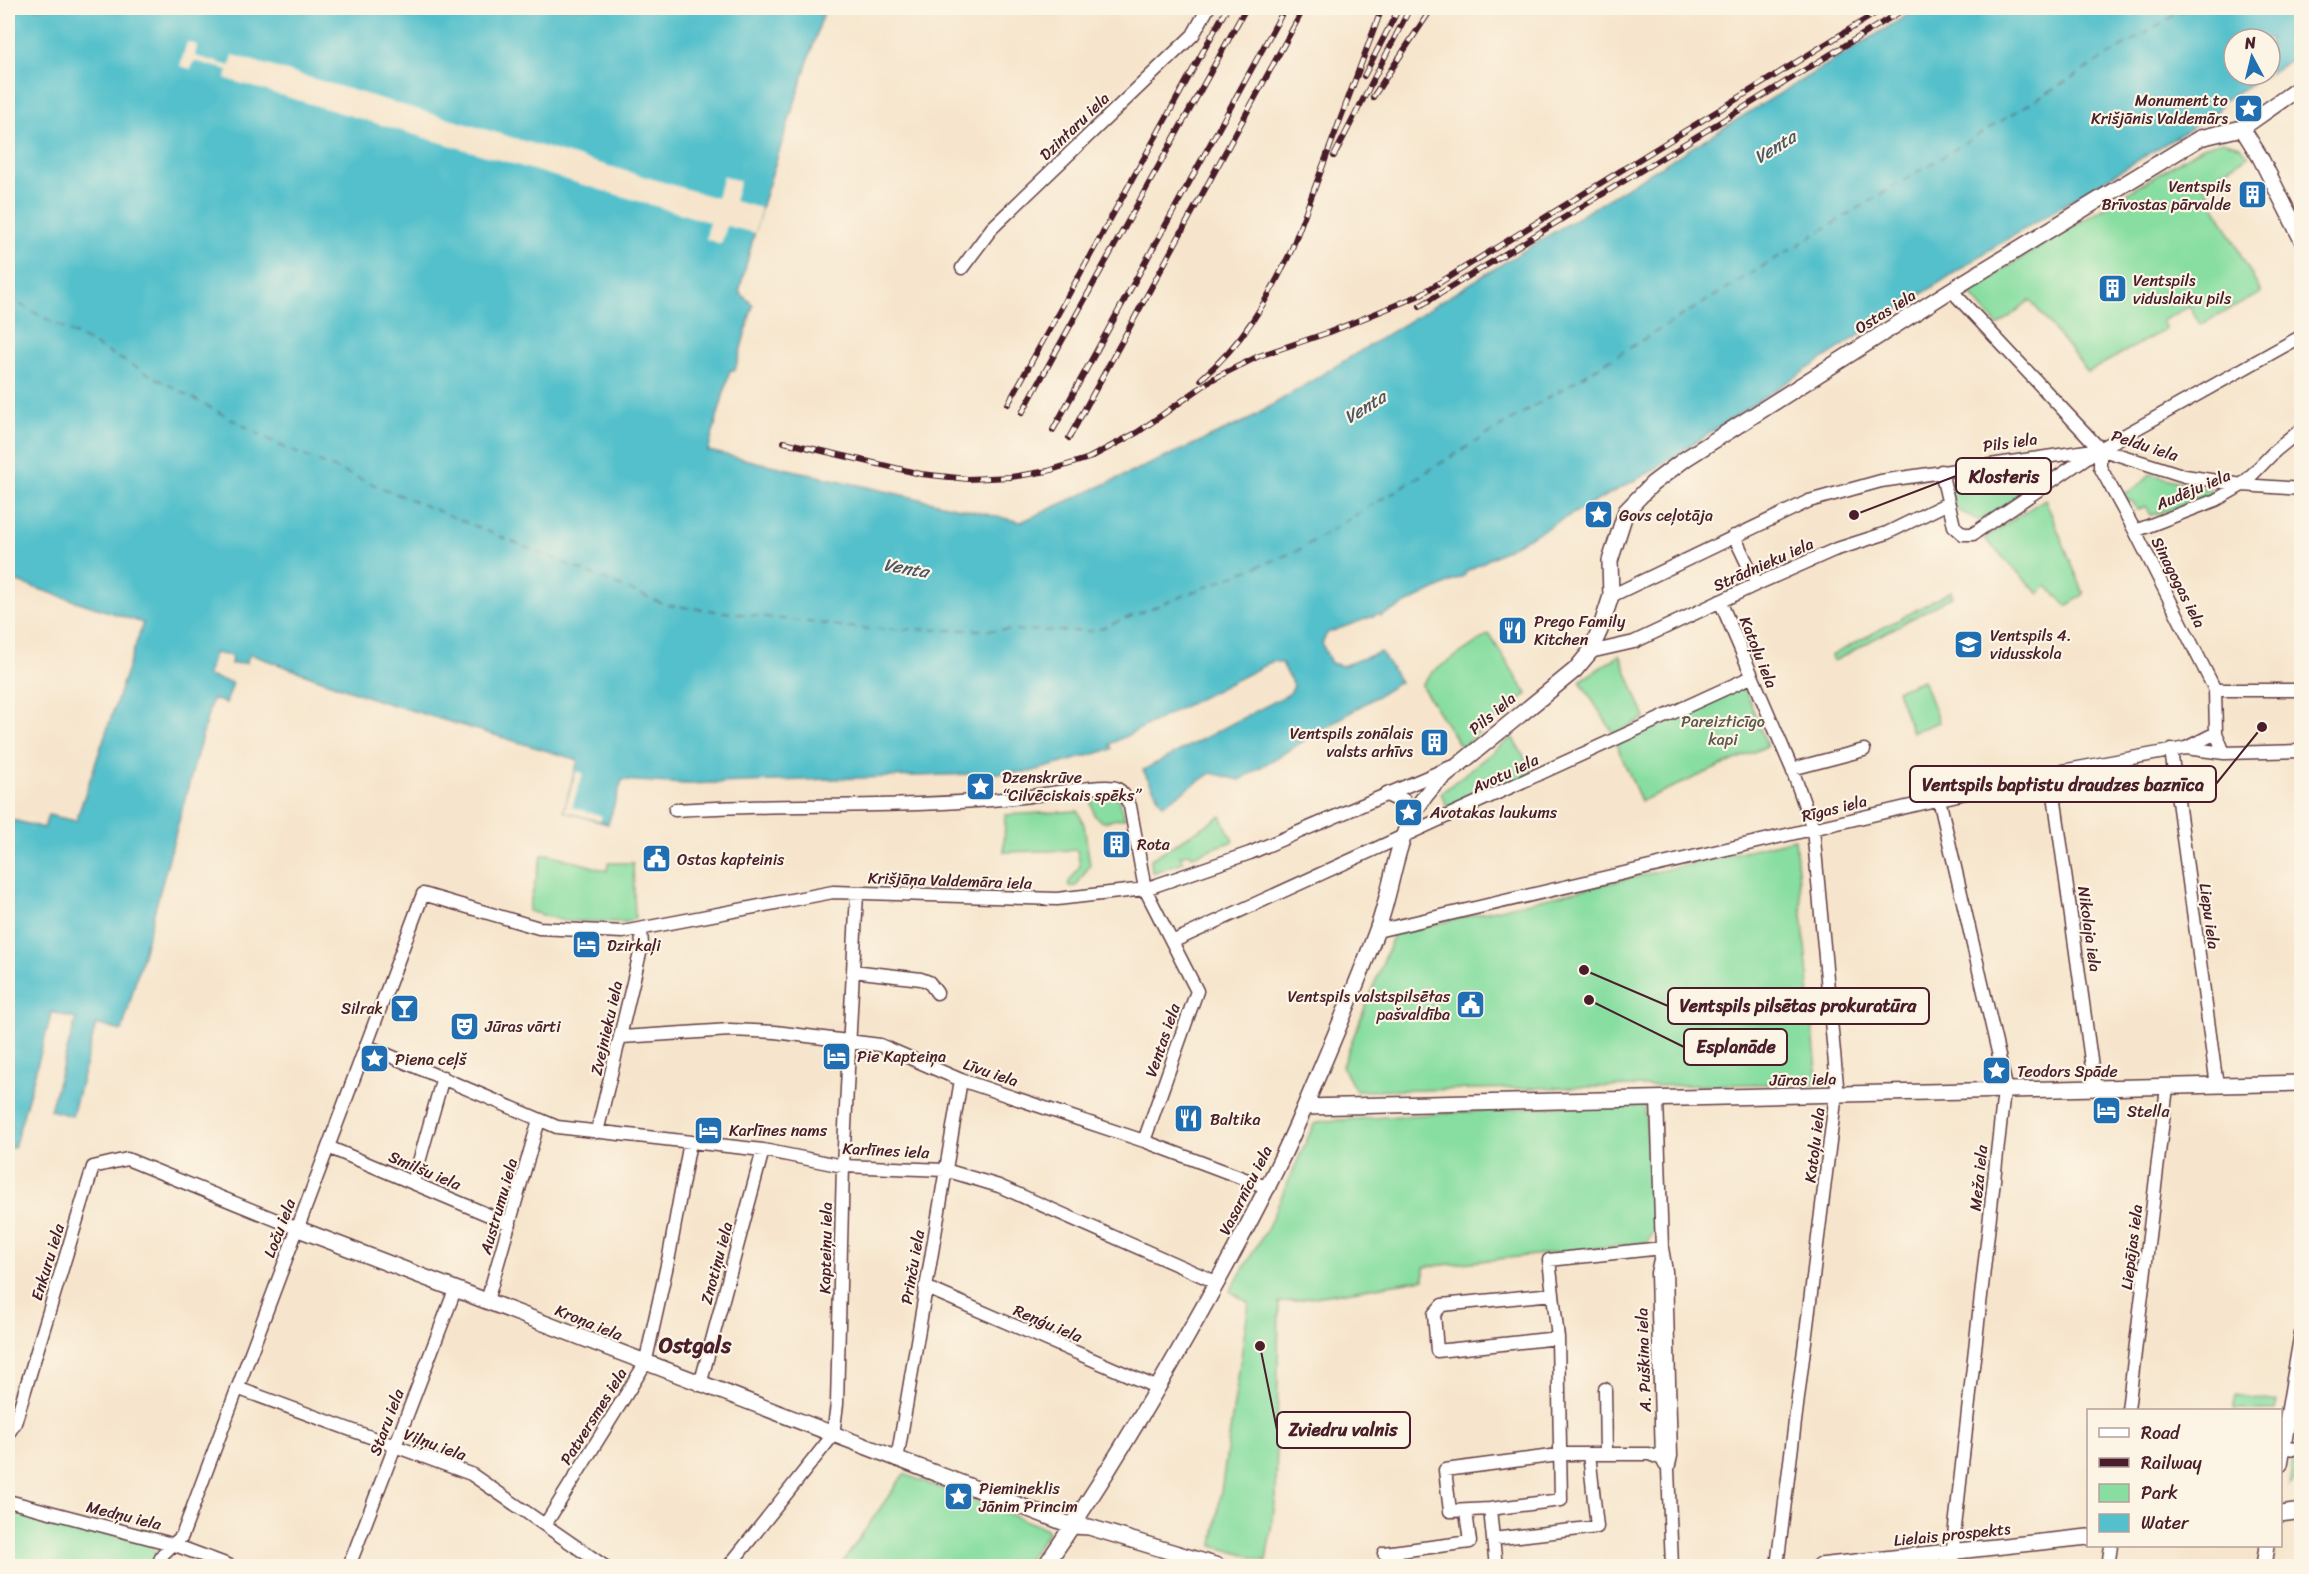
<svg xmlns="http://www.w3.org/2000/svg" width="2309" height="1574" viewBox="0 0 2309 1574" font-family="Sriracha,sans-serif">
<rect width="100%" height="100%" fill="#fcf5e5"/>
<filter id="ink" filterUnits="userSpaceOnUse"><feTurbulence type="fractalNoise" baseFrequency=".0167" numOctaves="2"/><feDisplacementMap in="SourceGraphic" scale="12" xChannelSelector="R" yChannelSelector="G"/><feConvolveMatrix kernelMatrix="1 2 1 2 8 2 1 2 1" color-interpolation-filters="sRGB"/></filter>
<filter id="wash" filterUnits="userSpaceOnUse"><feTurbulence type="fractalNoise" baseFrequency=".008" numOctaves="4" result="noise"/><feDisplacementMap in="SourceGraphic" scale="24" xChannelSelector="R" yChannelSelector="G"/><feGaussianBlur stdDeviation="1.35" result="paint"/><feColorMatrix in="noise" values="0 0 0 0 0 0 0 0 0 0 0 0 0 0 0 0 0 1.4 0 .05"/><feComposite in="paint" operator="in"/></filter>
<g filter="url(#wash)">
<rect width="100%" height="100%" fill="#f6e5cc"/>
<path fill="#88dea1" stroke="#697e66" stroke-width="1.5" d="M2222,141L2240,146L2249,156L2203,183L2261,293L2200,325L2190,306L2162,321L2166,329L2088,372L2030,300L1998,326L1968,291L2203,147Z
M2039,462L2042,481L1980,521L1955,509L1949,484L1956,474Z
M2150,474L2212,490L2211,499L2151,515L2146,506L2137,510L2133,502L2120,496L2137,487Z
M2045,499L2084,594L2067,606L2047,586L2039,594L1984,538Z
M1951,591L1953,596L1834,661L1831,656Z
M1489,634L1527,694L1461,747L1421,685L1432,672Z
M1620,655L1645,718L1614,734L1580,681Z
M1923,680L1939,722L1912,732L1897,690Z
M1744,686L1767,746L1641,801L1616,744Z
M1512,737L1534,773L1450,814L1441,793Z
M1108,792L1119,799L1125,818L1102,822L1094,815L1090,795Z
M1078,811L1084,825L1090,865L1076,886L1070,887L1068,884L1080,866L1077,850L1004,852L1005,815Z
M1221,816L1233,841L1192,856L1190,853L1180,856L1183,862L1152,873L1151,859Z
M1795,839L1818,1083L1356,1091L1342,1066L1394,934Z
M549,854L607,871L608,863H633L635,918L627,922L564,921L528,911L542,855Z
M1573,1105L1647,1106L1645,1110L1656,1225L1647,1243L1424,1267V1279L1279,1303L1276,1497L1266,1561L1213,1546L1249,1303L1230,1291L1267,1229L1314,1124L1324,1121Z
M2236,1395L2277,1402L2275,1410H2233Z
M2298,1454L2301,1459V1476L2289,1486L2294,1455Z
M904,1474L1045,1528L1048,1532L1023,1566H840Z
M8,1508L151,1544L157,1555L152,1566H8Z"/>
<path fill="#53c0cb" stroke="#4e707b" stroke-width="1.5" d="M8,8H825L761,208L739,292L753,305L735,370H730L708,451L1021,522L1248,420L1919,8H2301V54L2270,73V39H2234V75H2266L2224,100L2216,113L1989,250L1650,472L1465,572V575L1381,616L1379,614L1327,633L1322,644L1331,663L1342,666L1381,652L1400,682L1240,780L1211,773L1163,805L1143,770L1289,694L1294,687L1282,663L1273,661L1110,744L1112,749L1030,772L686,784L622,780L608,824L564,811L578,760L380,701L250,654L246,663L231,664L232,656L214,653L207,676L233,683L226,703L212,699L122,1031L96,1024L72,1116L50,1110L76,1019L52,1012L14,1148L8,1147V819L44,828L48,815L76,821L143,623L8,579Z"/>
<path fill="#f6e5cc" d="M187,42L197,45L195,56L230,66L233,55L717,198L723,176L740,181L734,201L761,208L755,233L727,226L721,244L706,239L709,222L226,79L228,70L194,61L191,69L180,66Z
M576,771L583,773L572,807L602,816L600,821L564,811Z"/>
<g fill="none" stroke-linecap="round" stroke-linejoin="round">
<path stroke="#4d5763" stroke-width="1.5" stroke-dasharray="8 6" stroke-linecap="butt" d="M8,298L283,447L666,605L866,629L1094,631L1297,551L2186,8"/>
</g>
</g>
<g filter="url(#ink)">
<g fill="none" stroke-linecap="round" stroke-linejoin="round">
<defs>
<path id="minor" d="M962,268L992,228L1193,35L1208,8
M1951,290L2100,449L2185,476L2242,485L2302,489
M2100,449V467L2135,531L2215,690L2216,733L2224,753
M1941,471L1954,526L1963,534H1973L2096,451
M2135,531L2216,500L2242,485L2275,451L2302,429
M1734,536L1757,584
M1611,596L1809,501L1881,481L2100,449L2302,336
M1720,601L1792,769L1813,829L1837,1085L1777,1566
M1590,652L1634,642L1757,584L1834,550L1887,533L1948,503
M2215,690H2302
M2186,748L2216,733
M2171,750L2217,1086
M1792,769L1864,750
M2051,773L2095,1089
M1939,799L2005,1082L1954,1536L1952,1566
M675,810C787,803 901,809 1013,798C1031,797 1105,783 1116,788C1124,792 1126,799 1130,806L1145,889L1197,991L1144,1141
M1377,931L2051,773L2186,748L2224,753L2302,751
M1174,941L1751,677
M853,971L921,979L929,982L937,993
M622,1037L730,1030L775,1032L880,1045L961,1080L1144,1141L1269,1188
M367,1046L557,1127L763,1150L843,1166L945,1170L999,1186L1218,1283
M1657,1099L1662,1248L1666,1271L1671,1456L1668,1469L1672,1566
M597,1132L642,945L641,931
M328,1147L510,1224
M413,1183L443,1077
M1661,1255L1657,1273L1662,1459L1665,1465
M925,1287L1158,1388
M1553,1294L1442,1305L1434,1314L1437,1351L1558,1338
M487,1301L539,1120
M700,1385L763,1150
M237,1388L471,1474L604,1566
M1605,1389L1606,1454
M2128,1410L2167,1087
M8,1434L15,1423L93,1167L127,1159L296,1228
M2283,1448L2302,1449
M897,1460L961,1080
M8,1501L172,1544L231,1566
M1490,1509L1450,1511L1445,1470L1566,1454H1649L1662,1459
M545,1525L645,1364L669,1256L690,1142
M1493,1539L1490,1509L1561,1500L1558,1338L1549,1260L1662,1248
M1384,1553L1470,1542L1466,1512
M157,1566L163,1554L182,1536L423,894L539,928L623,932L833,892L1057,899L1145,889L1250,853L1451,767
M349,1566L455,1290
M729,1566L833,1435L837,1404L843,1166L857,893
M1496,1566L1493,1539L1597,1527L1589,1454
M2108,1566L2111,1546"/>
<path id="tertiary" d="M2242,128L2260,157L2302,240
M1388,794L1403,801L1407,822
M1305,1107L2302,1083
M296,1228L1073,1526L1089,1527L1218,1566
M2280,1464L2302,1335
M2280,1514L2302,1511
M1045,1566C1117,1462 1180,1352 1240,1240C1263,1196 1286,1152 1305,1106C1330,1048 1355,990 1377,930C1397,876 1393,831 1434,785L1575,670L1590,652L1600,630L1611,596L1610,561L1626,511L1652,484L1685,459L1951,290L2200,138L2242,128L2302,86
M1819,1566L2088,1537
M2264,1566L2267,1546"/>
</defs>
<use href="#minor" stroke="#643d43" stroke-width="15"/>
<use href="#tertiary" stroke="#643d43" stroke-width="18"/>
<use href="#minor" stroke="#fff" stroke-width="12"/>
<use href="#tertiary" stroke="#fff" stroke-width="15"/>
<defs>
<path id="rail" d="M1364,76L1399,8
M1373,97L1432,8
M1334,156L1410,8
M1420,306L1906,8
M1201,379C1242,344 1268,300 1291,251L1382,8
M1008,404L1227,8
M1022,413L1246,8
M1053,430L1285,8
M1069,438L1304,8
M784,442L921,474L968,479L1011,477L1048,471L1089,458L1138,432L1213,379L1259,356L1330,332L1418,296L1884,8"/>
</defs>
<use href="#rail" stroke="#4a1f2b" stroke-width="6"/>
<use href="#rail" stroke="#fcf5e5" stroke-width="4" stroke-dasharray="11" stroke-linecap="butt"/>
</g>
</g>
<defs>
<symbol id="sight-square" viewBox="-11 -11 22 22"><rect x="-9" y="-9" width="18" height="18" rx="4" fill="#1f6fb2" stroke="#fcf5e5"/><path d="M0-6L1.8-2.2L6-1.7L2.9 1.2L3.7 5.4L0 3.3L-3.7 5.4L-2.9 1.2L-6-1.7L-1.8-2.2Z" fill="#fff"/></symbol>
<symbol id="building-square" viewBox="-11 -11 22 22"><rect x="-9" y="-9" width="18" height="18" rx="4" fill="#1f6fb2" stroke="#fcf5e5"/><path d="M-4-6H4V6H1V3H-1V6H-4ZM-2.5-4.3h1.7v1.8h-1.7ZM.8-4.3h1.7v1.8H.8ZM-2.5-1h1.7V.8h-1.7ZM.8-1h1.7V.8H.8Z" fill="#fff"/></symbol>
<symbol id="restaurant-square" viewBox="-11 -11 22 22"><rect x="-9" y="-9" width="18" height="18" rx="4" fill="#1f6fb2" stroke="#fcf5e5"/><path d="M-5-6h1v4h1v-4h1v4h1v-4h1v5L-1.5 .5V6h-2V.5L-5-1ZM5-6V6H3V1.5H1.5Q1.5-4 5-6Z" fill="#fff"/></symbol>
<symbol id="school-square" viewBox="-11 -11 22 22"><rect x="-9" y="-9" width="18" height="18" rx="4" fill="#1f6fb2" stroke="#fcf5e5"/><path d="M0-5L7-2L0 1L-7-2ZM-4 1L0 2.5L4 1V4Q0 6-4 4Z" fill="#fff"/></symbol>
<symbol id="civic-square" viewBox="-11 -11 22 22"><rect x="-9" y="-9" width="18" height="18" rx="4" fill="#1f6fb2" stroke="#fcf5e5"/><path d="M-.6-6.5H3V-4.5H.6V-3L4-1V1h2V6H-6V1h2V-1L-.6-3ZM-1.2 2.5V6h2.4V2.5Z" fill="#fff"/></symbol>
<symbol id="hotel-square" viewBox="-11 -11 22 22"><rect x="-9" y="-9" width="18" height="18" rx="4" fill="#1f6fb2" stroke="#fcf5e5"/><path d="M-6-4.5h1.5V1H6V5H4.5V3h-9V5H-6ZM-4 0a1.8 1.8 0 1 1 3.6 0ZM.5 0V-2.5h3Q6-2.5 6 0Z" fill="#fff"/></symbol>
<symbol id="bar-square" viewBox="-11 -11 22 22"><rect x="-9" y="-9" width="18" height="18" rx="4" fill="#1f6fb2" stroke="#fcf5e5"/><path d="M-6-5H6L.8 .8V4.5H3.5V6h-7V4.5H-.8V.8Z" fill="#fff"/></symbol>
<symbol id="theatre-square" viewBox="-11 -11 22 22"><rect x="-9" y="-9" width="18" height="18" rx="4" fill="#1f6fb2" stroke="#fcf5e5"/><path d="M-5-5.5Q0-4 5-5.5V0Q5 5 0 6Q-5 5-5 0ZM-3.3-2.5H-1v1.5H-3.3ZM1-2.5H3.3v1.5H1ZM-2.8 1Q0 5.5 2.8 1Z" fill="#fff"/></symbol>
</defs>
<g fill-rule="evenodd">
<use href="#sight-square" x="2232" y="92" width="33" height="33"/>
<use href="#building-square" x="2236" y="178" width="33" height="33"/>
<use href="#building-square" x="2096" y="272" width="33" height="33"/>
<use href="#sight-square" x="1582" y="498" width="33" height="33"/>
<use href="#restaurant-square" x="1496" y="614" width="33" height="33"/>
<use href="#school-square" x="1952" y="628" width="33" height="33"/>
<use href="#building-square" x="1418" y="726" width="33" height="33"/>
<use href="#sight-square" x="964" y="770" width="33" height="33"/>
<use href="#sight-square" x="1392" y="796" width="33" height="33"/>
<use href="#building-square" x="1100" y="828" width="33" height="33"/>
<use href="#civic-square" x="640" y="842" width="33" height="33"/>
<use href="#hotel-square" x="570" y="928" width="33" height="33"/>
<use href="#civic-square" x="1454" y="988" width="33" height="33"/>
<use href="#bar-square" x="388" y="992" width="33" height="33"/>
<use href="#theatre-square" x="448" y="1010" width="33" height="33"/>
<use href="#hotel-square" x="820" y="1040" width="33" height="33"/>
<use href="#sight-square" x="358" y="1042" width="33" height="33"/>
<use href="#sight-square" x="1980" y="1054" width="33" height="33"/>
<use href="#hotel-square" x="2090" y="1094" width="33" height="33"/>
<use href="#restaurant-square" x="1172" y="1102" width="33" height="33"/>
<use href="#hotel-square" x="692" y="1114" width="33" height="33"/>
<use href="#sight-square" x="942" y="1480" width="33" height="33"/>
</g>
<g text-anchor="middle" stroke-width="4.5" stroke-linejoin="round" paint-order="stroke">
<g font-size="16" fill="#4a1f2b" stroke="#fcf5e5" text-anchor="start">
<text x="2228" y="106" text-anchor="end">Monument to<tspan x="2228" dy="18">Krišjānis Valdemārs</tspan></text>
<text x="2231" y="192" text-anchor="end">Ventspils<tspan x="2231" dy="18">Brīvostas pārvalde</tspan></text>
<text x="2133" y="286">Ventspils<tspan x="2133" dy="18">viduslaiku pils</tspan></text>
<text x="1619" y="521">Govs ceļotāja</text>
<text x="1534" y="627">Prego Family<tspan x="1534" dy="18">Kitchen</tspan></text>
<text x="1990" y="641">Ventspils 4.<tspan x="1990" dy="18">vidusskola</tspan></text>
<text x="1413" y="739" text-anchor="end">Ventspils zonālais<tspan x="1413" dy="18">valsts arhīvs</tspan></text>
<text x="1002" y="783">Dzenskrūve<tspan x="1002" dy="18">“Cilvēciskais spēks”</tspan></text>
<text x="1430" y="818">Avotakas laukums</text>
<text x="1137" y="850">Rota</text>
<text x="677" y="865">Ostas kapteinis</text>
<text x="607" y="951">Dzirkaļi</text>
<text x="1450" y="1002" text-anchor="end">Ventspils valstspilsētas<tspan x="1450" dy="18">pašvaldība</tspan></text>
<text x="383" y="1014" text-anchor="end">Silrak</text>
<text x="485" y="1032">Jūras vārti</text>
<text x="857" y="1062">Pie Kapteiņa</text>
<text x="395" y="1065">Piena ceļš</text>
<text x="2017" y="1077">Teodors Spāde</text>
<text x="2127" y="1117">Stella</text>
<text x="1210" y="1125">Baltika</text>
<text x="729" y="1136">Karlīnes nams</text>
<text x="979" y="1494">Piemineklis<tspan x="979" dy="18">Jānim Princim</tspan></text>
</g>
<g font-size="16" fill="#4a1f2b" stroke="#fcf5e5">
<text transform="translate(1074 126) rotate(-44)" y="6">Dzintaru iela</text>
<text transform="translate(1885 311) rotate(-32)" y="6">Ostas iela</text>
<text transform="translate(2010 442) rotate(-8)" y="6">Pils iela</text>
<text transform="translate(2145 445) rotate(18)" y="6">Peldu iela</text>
<text transform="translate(2193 489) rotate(-23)" y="6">Audēju iela</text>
<text transform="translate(1763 564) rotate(-24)" y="6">Strādnieku iela</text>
<text transform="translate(2179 582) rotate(63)" y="6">Sinagogas iela</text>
<text transform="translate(1759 652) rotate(68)" y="6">Katoļu iela</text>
<text transform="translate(1492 713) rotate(-40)" y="6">Pils iela</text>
<text transform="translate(1505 773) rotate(-25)" y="6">Avotu iela</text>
<text transform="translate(1834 808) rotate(-14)" y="6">Rīgas iela</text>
<text transform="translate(950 880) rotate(2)" y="6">Krišjāņa Valdemāra iela</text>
<text transform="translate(2210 916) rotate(82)" y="6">Liepu iela</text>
<text transform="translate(2090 929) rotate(82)" y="6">Nikolaja iela</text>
<text transform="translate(606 1028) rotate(-77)" y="6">Zvejnieku iela</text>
<text transform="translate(1162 1040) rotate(-71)" y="6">Ventas iela</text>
<text transform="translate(991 1072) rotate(19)" y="6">Līvu iela</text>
<text transform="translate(1803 1079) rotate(-1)" y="6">Jūras iela</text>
<text transform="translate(1814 1145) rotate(-83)" y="6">Katoļu iela</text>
<text transform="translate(886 1150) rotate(3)" y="6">Karlīnes iela</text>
<text transform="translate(425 1170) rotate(23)" y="6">Smilšu iela</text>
<text transform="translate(1978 1178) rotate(-84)" y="6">Meža iela</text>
<text transform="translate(1245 1190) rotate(-63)" y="6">Vasarnīcu iela</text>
<text transform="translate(498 1206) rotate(-74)" y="6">Austrumu iela</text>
<text transform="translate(279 1228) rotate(-69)" y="6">Loču iela</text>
<text transform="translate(2131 1247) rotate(-83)" y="6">Liepājas iela</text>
<text transform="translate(825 1248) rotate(-89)" y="6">Kapteiņu iela</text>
<text transform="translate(47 1262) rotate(-73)" y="6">Enkuru iela</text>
<text transform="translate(716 1263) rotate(-75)" y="6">Znotiņu iela</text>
<text transform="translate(912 1267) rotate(-80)" y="6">Prinču iela</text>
<text transform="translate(589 1322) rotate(22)" y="6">Kroņa iela</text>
<text transform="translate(1048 1323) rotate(23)" y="6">Reņģu iela</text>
<text transform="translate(1643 1360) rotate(-92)" y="6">A. Puškina iela</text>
<text transform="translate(593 1416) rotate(-58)" y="6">Patversmes iela</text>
<text transform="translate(386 1422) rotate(-69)" y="6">Staru iela</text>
<text transform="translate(435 1444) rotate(20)" y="6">Viļņu iela</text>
<text transform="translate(124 1515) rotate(14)" y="6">Medņu iela</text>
<text transform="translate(1952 1534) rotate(-6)" y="6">Lielais prospekts</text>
</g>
<g font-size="16" fill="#5d584e" stroke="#fcf5e5">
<text x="1723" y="727">Pareizticīgo<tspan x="1723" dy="18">kapi</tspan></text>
</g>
<g font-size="18" font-style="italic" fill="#4d5763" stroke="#fcf5e5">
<text transform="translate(1775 147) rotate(-32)" y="6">Venta</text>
<text transform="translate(1365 407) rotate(-32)" y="6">Venta</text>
<text transform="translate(906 568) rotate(10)" y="6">Venta</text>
</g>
<g font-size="22" font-weight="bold" fill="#4a1f2b" stroke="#fcf5e5">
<text x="695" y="1353">Ostgals</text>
</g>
</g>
<path fill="none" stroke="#4a1f2b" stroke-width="2" d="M1854 515L1956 476M2262 727L2216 784M1584 970L1668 1006M1589 1000L1684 1047M1260 1346L1277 1430"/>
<g fill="#4a1f2b" stroke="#fcf5e5" stroke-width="2">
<circle cx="1854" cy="515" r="6"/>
<circle cx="2262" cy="727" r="6"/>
<circle cx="1584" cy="970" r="6"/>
<circle cx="1589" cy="1000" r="6"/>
<circle cx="1260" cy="1346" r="6"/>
</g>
<g fill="#fcf5e5" stroke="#4a1f2b" stroke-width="2">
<rect x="1956" y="458" width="95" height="36" rx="6"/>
<rect x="1910" y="766" width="306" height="36" rx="6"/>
<rect x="1668" y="988" width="261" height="36" rx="6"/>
<rect x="1684" y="1029" width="103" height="36" rx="6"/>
<rect x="1277" y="1412" width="133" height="36" rx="6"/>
</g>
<g font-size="18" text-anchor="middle" font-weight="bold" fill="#4a1f2b">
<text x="2004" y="483">Klosteris</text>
<text x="2063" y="791">Ventspils baptistu draudzes baznīca</text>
<text x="1798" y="1012">Ventspils pilsētas prokuratūra</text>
<text x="1736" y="1053">Esplanāde</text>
<text x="1343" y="1436">Zviedru valnis</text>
</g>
<rect width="2309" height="1574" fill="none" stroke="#fcf5e5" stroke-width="30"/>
<rect x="2087" y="1409" width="195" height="138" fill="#fcf5e5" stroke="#b59f9b" stroke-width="1.5"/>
<rect x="2099" y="1428" width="30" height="9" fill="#ffffff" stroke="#b59f9b" stroke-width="1.5"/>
<text x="2141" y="1439" font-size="18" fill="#4a1f2b">Road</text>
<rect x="2099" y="1458" width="30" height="9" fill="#4a1f2b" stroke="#b59f9b" stroke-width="1.5"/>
<text x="2141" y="1469" font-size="18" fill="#4a1f2b">Railway</text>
<rect x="2099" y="1484" width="30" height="18" fill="#88dea1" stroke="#b59f9b" stroke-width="1.5"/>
<text x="2141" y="1499" font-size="18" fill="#4a1f2b">Park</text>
<rect x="2099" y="1514" width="30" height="18" fill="#53c0cb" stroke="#b59f9b" stroke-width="1.5"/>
<text x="2141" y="1529" font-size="18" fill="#4a1f2b">Water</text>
<g transform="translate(2252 57) rotate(353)"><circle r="28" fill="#fcf5e5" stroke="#b59f9b" stroke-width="1.5"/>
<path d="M0-4.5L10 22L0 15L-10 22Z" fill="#1f6fb2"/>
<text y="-9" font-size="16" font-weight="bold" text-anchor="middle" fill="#4a1f2b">N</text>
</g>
</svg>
